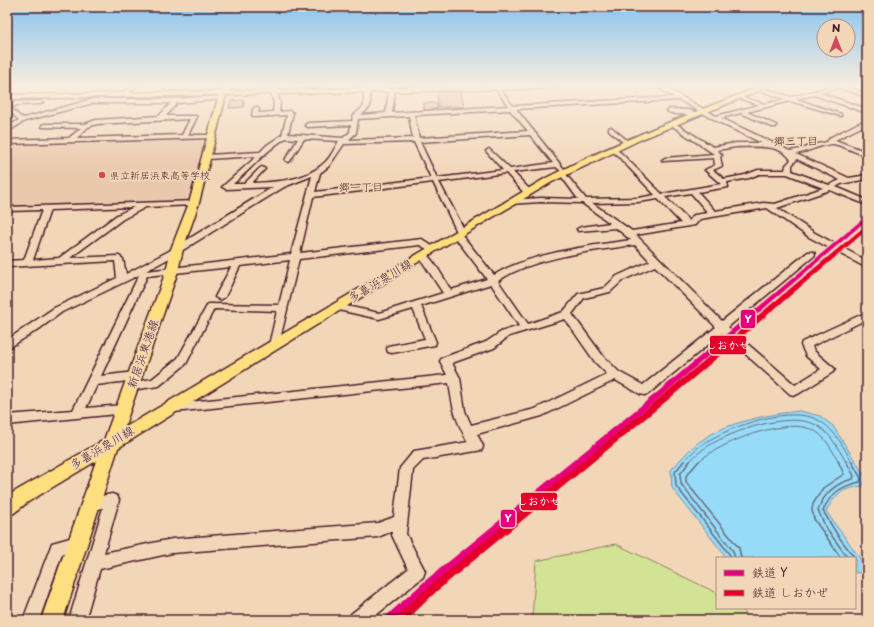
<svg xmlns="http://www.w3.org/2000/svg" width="874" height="627" viewBox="0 0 874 627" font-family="'Playpen Sans','Klee One',sans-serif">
<rect width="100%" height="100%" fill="#f2d6b8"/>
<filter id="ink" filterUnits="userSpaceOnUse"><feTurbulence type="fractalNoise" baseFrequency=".025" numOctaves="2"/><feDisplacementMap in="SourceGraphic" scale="8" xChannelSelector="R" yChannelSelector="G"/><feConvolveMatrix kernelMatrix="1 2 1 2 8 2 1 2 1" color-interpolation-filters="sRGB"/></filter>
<g filter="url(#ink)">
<path fill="#eac8ab" d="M208,138L189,201L187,202L7,208V150L15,144Z"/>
<path fill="#d3e396" stroke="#8e8160" d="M616,544L717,593V608H741L751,620H532L536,561Z"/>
<path fill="#96dcf8" stroke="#7890a6" d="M800,411L820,416L833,426L866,478L863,486C842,489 837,492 826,511C838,530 854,547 865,567L863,572L855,573V558H727L672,488L671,470C681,459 690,448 702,440C726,422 770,414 800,411Z"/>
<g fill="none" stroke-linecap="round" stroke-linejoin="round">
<path stroke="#686b7d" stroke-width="1" d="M683,462C690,455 697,447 706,442C732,426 792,404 820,421C835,430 844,448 852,462
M689,462C695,456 701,450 708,446C732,431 789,411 816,425C830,432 838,448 846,462
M698,462C719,443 788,415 815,431C826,437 833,452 839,462"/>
<path stroke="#686b7d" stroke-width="1.5" d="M684,461L675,472L676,486L721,543L730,555V558
M690,461L680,474L681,484L733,551L735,558
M699,461L686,476V482L739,548L741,558
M838,461L844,474L823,488L813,504L812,510L814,519L841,558
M846,461L854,476L853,479C836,483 824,493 818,510L826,528L848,558
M851,461L861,478L860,482C842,486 830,493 823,511L838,536L855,558"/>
</g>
<path fill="#e0b195" stroke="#4a1f2b" d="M437,92H461L464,107H438Z
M244,100V107L229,108L231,101Z
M424,103H437V109L424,110Z"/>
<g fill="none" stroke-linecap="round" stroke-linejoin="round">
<defs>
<path id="minor" d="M132,86H138L124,96H120V94Z
M275,86H280L277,92L280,103L279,112L290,111L293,113L288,134L343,138L350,132L351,125L308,127L305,125L308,123L352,121L353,116L364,106V92L370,86H376L370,92V107L361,115L386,113L389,90L392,88L395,90L392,113L508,106L494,86H498L513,106L674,97L656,86H663L716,116L759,105L738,98V96L765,104L785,99L758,90L757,89L760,87L791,97L834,86H844L867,93V97L839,88L820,93L867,109V113L814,95L796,99L841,114V116L790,101L747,112L776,125V127H772L741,113L721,118L790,151L805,148L812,145L827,142L831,137L867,119V124L835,140L867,152V156C859,154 837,143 832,144C819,145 808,152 796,154L849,178L867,175V179L841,184L836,187L867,200V205L830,190L777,208L815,233L867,261V268L809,237L767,208L700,219L695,225L636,235L722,321L808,252H814L815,254L814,256L728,327L795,385L821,369L806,356L801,345L802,342L867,312V319L812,346L814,351L835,369L833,372L798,394L794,395L790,394L722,333L648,394L644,395L640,394L615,380L542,416L477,434L483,446L482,450L423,460L413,470L406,534L425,571L423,577L370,620H349L351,614L408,569L392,535V531L378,537L172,553L100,569L85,620H69L103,508L90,510L85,509L83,504L85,499L112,494L117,496L119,500L104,553L172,539L378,523L394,517L400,468L414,451L468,442C455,419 453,409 449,383L174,412L170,410L168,407L170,404L447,375L440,361L442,358L486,342L501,332L519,326L491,284L421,306L436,342L435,345L392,353L388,352L387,349L388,346L425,339L413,309L379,319L334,309L332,307L334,305L337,304L379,313L443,293L418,255L422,252C432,255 445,281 451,290L487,279L454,236L458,234L433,182L313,197L300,253L422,239L436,249L432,252L420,245L299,259L278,348H270L269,345L277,311L214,309L186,364L159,386L132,390L128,389L126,386L128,383L152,379L178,358L208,304L279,305L290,260L240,266L225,297L220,300L215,297L231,267L147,276L101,376L135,372L139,373L141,376L139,379L135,380L97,385L86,408L123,405L127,407L129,410L127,413L7,425V415L73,410L139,275L62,312L39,329L7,349V340L54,308L117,278L115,261L7,267V261L24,260L42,210L7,211V207L197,201L198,203L194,205L146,207L123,219L70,258L119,256L123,259L126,274L169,251L273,187L226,189L222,187L257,156L207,159L204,157L207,155L260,152L267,145L282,135L287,115L255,117L252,115L253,109L256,107L259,109L258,113L273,112L274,103L271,92ZM679,100L728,127L762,143H736L713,147L673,122L670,124L671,125L714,154L665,158L662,160L663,161L714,158L715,165L705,170L721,184L662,194L621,153L612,147L609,149L617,155L655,195L638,198L586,199L564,172L562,171L559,173L578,199L541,198L509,200L505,202L509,204L541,202L582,203L610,223L581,227L577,229L578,231L616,228L631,240C589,246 530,253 494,275L462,235L466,233L439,182L506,173L525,194H528L532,192L513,172L556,167L561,171L564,169L516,109ZM510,110L528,131L419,138L414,115ZM409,116L413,138L348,140L356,133L358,119ZM530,135L553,163L510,169L489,149L486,151L503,170L437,178L420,142ZM286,138L298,139L285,160L288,162L290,161L304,139L339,141C334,149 330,159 323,164C304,181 276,182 252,183L265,169L262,167L260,168L244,184H233C251,169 266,150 286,138ZM414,142L431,178L315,192L320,173L329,166L344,144ZM736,147C753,147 781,143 791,160L786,165L785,170H758L745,175L724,179L713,170L722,166L720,157L722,155L717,150ZM797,159L840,180L829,185L792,171V165ZM759,174H787L823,188L775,204L763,203L715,211L698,192L728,187L727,182L749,178ZM312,176L291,254L146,271L175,255L284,187ZM691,193L708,213L694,215L689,221L665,197ZM658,199L681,223L632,231L592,203L638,202ZM134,207L117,215L59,258L33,260L50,210ZM635,245L650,261L617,276L604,288L578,294L563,312L528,324L498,281C530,258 596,250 635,245ZM655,266L716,327L643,385L619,372L603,356L572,314L584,298L610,292L623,280ZM565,319L595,362L607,374L535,409L471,425L465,411L460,378L452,363L494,348L509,336Z
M222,96L225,98L224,99L177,103L166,116H196L197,117L188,135H214L215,136L212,138L7,144V140L69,138L81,128L42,127V125L44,124H85L96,120L159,116L171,103H93L25,121L7,132V127L19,120L7,109L9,106H7V102L42,101L43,102L40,104L16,105L12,108L19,116L24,118L93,99H175ZM190,119L182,135L77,138L88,127L97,124Z
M670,109L688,110L701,114L698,116C689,114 674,116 667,111Z
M611,127L629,142V144H625L609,130V128Z
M77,536L82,538L84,543L82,548L62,554L39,620H23L52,543Z"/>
<path id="major" d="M225,86H231L229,91L463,86H560L557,88L226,95L199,203L183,249L178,271L124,428L546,178C616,142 689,114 762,86H771L644,138L552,182L436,251L118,448L63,620H41L96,461L28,502L14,513L7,515V496L104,440L166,271L171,249L189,203L219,95L7,99V95L222,91Z"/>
</defs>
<use href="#minor" stroke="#4a1f2b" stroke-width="3"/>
<use href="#major" stroke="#4a1f2b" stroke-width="3"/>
<use href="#minor" fill="#f2d6b8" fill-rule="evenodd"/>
<use href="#major" fill="#fedf80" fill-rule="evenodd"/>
<defs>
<path id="rail-1" d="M865,217H867V220L664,394L432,586L397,620H385L386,616L426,580L660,390Z"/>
<path id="rail-2" d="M865,226H867V230L669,399L437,591L407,620H395L396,616L431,585L663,395Z"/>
</defs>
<use href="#rail-1" stroke="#f2d6b8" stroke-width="3"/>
<use href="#rail-2" stroke="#f2d6b8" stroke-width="3"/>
<use href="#rail-1" fill="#e5007d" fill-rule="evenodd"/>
<use href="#rail-2" fill="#e4002b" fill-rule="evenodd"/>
</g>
</g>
<linearGradient id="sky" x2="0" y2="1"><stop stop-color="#87c4ee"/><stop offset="0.49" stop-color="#f9eddf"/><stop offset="1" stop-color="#f9eddf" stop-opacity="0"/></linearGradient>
<rect width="874" height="174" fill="url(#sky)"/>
<circle fill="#d1495b" stroke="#f2d6b8" stroke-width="1.5" cx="102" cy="175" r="4"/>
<g text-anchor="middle" stroke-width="3.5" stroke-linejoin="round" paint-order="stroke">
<g font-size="10" fill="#4a1f2b" stroke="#f2d6b8" text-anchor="start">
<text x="110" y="179">県立新居浜東高等学校</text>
</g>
<g font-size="11" fill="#4a1f2b" stroke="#f2d6b8">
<text x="796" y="145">郷三丁目</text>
<text x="361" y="191">郷一丁目</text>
</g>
<g font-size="12" fill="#4a1f2b" stroke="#f2d6b8">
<text transform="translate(380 281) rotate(-31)" y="4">多喜浜泉川線</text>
<text transform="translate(143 354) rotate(-71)" y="4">新居浜東港線</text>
<text transform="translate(102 448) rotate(-31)" y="4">多喜浜泉川線</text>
</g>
</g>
<g stroke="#f2d6b8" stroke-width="1.5">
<rect x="740" y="309" width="16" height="20" rx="4" fill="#e5007d"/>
<rect x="709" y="335" width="38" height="20" rx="4" fill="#e4002b"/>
<rect x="520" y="492" width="38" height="19" rx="4" fill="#e4002b"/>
<rect x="500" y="509" width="16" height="19" rx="4" fill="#e5007d"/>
</g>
<g font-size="11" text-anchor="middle" font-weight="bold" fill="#fff">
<text x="748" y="323">Y</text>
<text x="728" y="349">しおかぜ</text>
<text x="539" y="505">しおかぜ</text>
<text x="508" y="522">Y</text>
</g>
<rect width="874" height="627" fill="none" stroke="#f2d6b8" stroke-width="24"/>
<rect x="12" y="12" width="850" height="603" fill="none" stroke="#4a1f2b" stroke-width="1.5" filter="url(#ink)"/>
<rect x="716" y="557" width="140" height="52" fill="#f2d6b8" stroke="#af8d80"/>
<rect x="724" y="570" width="20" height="6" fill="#e5007d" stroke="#af8d80"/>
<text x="752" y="577" font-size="12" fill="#4a1f2b">鉄道 Y</text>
<rect x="724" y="590" width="20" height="6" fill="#e4002b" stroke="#af8d80"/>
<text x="752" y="597" font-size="12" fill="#4a1f2b">鉄道 しおかぜ</text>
<g transform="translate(836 38)"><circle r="19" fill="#f2d6b8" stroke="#af8d80"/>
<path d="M0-3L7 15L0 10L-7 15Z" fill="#d1495b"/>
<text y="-6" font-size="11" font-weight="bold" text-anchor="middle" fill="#4a1f2b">N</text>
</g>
</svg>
